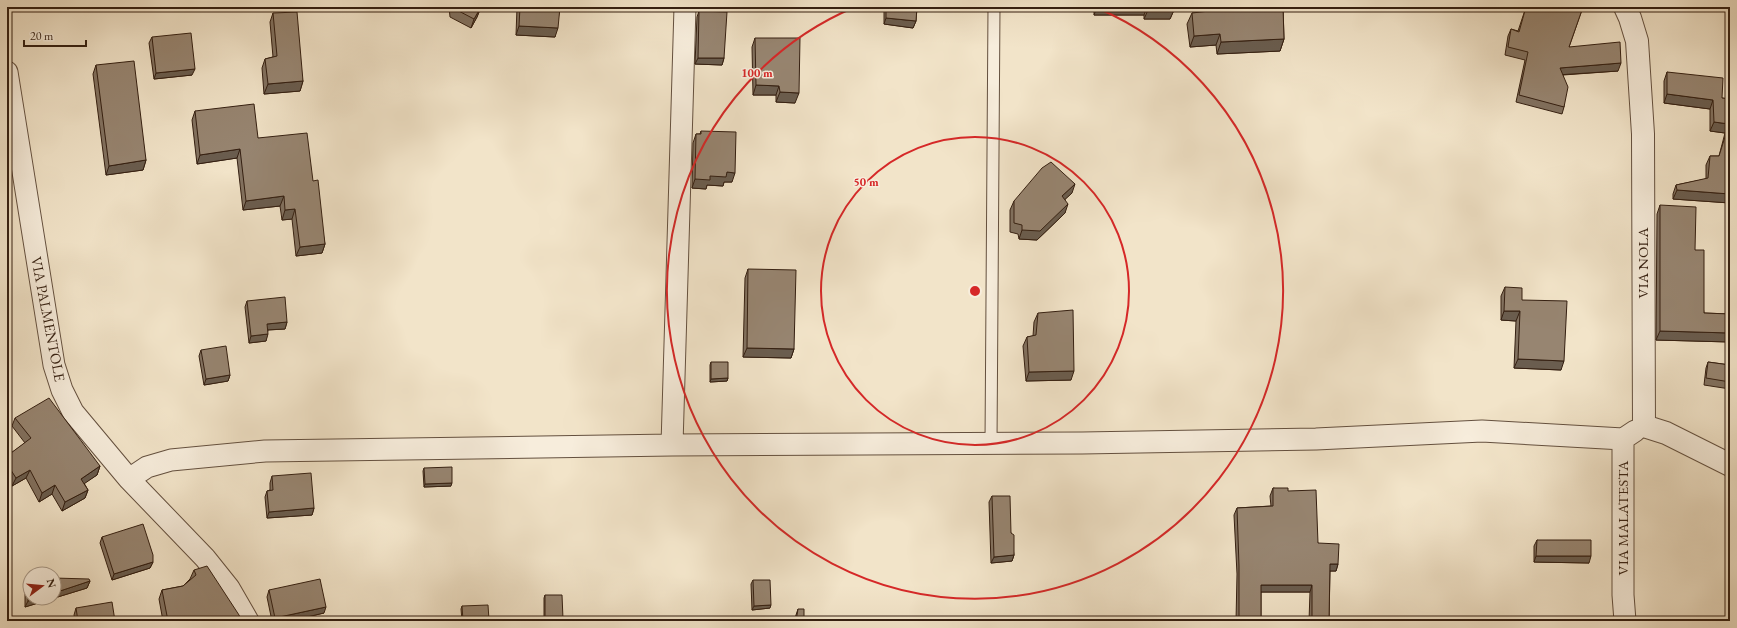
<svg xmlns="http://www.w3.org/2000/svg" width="1737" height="628" viewBox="0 0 1737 628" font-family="'EB Garamond',serif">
<rect width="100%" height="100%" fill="#f2e4c9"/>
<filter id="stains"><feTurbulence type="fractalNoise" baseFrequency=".005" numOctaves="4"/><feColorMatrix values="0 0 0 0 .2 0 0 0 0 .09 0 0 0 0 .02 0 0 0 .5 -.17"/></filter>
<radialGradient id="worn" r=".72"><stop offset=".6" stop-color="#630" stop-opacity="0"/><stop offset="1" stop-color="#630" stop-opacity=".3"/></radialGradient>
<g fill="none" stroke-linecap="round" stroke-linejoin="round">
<defs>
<path id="service" d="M991,444L994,7"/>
<path id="minor" d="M7,72L54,365L62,390L73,412L129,479L205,558L229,588L248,621
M672,445L685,7
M129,479L147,467L171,460L265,451L672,445L1082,443L1316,439L1482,431L1623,439
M1625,621L1623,595V439L1635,431"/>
<path id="tertiary" d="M1625,7L1630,18L1637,41L1643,134L1644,426L1666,433L1730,465"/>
</defs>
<use href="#service" stroke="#64503f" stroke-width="13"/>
<use href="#minor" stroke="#64503f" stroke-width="23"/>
<use href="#tertiary" stroke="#64503f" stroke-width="24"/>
<use href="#service" stroke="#f7eddc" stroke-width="11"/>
<use href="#minor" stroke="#f7eddc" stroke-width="21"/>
<use href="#tertiary" stroke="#f7eddc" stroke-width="22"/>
</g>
<path fill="#827261" stroke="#341f11" d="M449,7H481L477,17L471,28L450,17Z
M517,7H560L555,37L516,35Z
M885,7H917L916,21L913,28L884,24V10Z
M1094,7H1174V10L1170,19H1144V15H1094Z
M1214,7H1283L1284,39L1280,51L1217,54L1216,45L1190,47L1187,24L1192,13L1214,11Z
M1526,7H1583L1569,47L1618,71L1563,75L1564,107L1562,114L1516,102L1525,60L1505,55L1508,36L1511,29L1518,31Z
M699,11L724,58L722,65L695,64L697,17Z
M273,13L303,81L300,91L264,94L262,68L265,59L273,57L270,22Z
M152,37L192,75L154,79L149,43Z
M755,38L795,103L776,102V95H753L752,47Z
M96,65L146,160L143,170L106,175L93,74Z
M1667,72L1722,98L1730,99V203L1673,199V194L1676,185L1706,179V165L1710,156H1719L1725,133L1710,131V109L1664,103V81Z
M195,111L258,138L313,181L325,244L322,253L296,256L292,219L282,220L280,206L243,210L237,158L197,164L192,120Z
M701,131L732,182H724L723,186L707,185L706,189L692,188L693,143L696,134H700Z
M1072,193L1065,199V213L1037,240L1019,239L1018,234L1010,232V210L1014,201Z
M1660,205L1695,250L1704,313L1730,314V342L1656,340L1657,214Z
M748,269L794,349L791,358L743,357L745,278Z
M1505,287L1522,300L1561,370L1514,368L1516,321L1501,320V296Z
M247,301L287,322L285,329L268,330L266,341L249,343L245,307Z
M1038,313L1071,380L1026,381L1023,346L1027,337L1033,336L1034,322Z
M201,350L230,375L228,381L204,385L199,356Z
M711,362L728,378L727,381L710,382V365Z
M1708,362L1730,365V389L1704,385L1706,368Z
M15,418L100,466L97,475L84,483L88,490L85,498L62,511L52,494L39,502L26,478L12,486L7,478V456L25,443L12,426Z
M424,468L451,486L424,487L423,471Z
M272,476L314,508L312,515L267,518L265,497L267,491L270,490V483Z
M1273,488L1288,491L1318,543L1338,564L1336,571H1330L1329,621H1309L1310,592H1261V621H1236L1237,574L1234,515L1237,508L1271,506L1270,496Z
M992,496L1011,533L1014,555L1012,561L991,563L989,502Z
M102,537L153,562L150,568L112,580L100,543Z
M1537,540L1589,563L1534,562V546Z
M194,570L242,621H163L159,599L162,590L183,586L190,579Z
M28,577L90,581L87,588L25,607V583Z
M753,580L770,608L752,610L751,584Z
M269,590L324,613L290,621H272L267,597Z
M545,595L563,619L562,621H544V598Z
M462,606L489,621H462L461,609Z
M76,608L115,621H75L74,615Z
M798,609L804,621H794Z"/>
<path fill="#6a5d4f" stroke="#341f11" d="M481,7L477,17L471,28L474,19Z
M1097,7H1147L1144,15H1094Z
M1148,10H1174L1170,19H1144Z
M886,18L916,21L913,28L884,24Z
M519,26L558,28L555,37L516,35Z
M1220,34L1216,45L1190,47L1194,36Z
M1284,39L1280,51L1217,54L1221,42Z
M698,58H724L722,65L695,64Z
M1621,63L1618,71L1557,75L1560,68Z
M195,69L192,75L154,79L156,73Z
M303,81L300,91L264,94L268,84Z
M756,85L779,86L776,95H753Z
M780,92L799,93L795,103L776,102Z
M1667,94L1713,100L1710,109L1664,103Z
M1714,122L1729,124L1725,133L1710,131Z
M240,149L237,158L197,164L200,155Z
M146,160L143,170L106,175L109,166Z
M727,172L735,173L732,182H724L723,186L707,185L706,189L692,188L695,179Z
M1075,184L1072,193L1059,205L1062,196Z
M1677,190L1730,194V203L1673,199Z
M284,196L280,206L243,210L246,201Z
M1068,204L1065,213L1037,240L1019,239L1022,230Z
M295,209L292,219L282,220L285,210Z
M325,244L322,253L296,256L300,247Z
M1504,311H1520L1516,321L1501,320Z
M287,322L285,329L265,330L267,324Z
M1660,331L1730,333V342L1656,340Z
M268,334L266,341L249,343L251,336Z
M747,348L794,349L791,358L743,357Z
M1518,359L1564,361L1561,370L1514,368Z
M1074,371L1071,380L1026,381L1029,372Z
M230,375L228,381L204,385L206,379Z
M728,378L727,381L710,382L711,379Z
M100,466L97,475L78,488L81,479Z
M30,470L26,478L12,486L16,478Z
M452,483L451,486L424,487L425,484Z
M55,485L52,494L39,502L42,493Z
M88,490L85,498L62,511L65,502Z
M314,508L312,515L267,518L269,512Z
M1014,555L1012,561L991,563L994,557Z
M1536,556H1591L1589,563L1534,562Z
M153,562L150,568L112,580L114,574Z
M1330,564H1338L1336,571H1327Z
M90,581L87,588L25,607L28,601L37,598H54V593Z
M1261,585H1312L1310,592H1258Z
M771,605L770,608L752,610L754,606Z
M326,607L324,613L290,621H274L275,618Z
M563,619L562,621H545V620Z"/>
<path fill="#978571" stroke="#341f11" d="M453,7H481L474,19L453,8Z
M520,7H560L558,28L519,26Z
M886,7H917L916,21L886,18Z
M1147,7H1174V10H1148Z
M1218,7H1283L1284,39L1221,42L1220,34L1194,36L1192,13L1218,10Z
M1526,7H1583L1569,47L1620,42L1621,63L1560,68L1568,87L1564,107L1519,95L1528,52L1508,47L1511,29L1519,32Z
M699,11L727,12L724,58H698Z
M297,12L303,81L268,84L265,59L277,56L273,13Z
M191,33L195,69L156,73L152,37Z
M755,38H800L799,93L780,92L779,86L756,85Z
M134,61L146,160L109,166L96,65Z
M1667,72L1723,78L1722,98L1730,99V194L1677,190L1676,185L1708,178L1710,156H1719L1729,124L1714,122L1713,100L1667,94Z
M254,104L258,138L307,133L313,181L318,180L325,244L300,247L295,209L285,210L284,196L246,201L240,149L200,155L195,111Z
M701,131L736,132L735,173L727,172L726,177L710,176V180L695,179L696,134H701Z
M1051,162L1075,184L1062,196L1068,204L1040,231L1022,230V225L1014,223V201L1042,168Z
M1660,205L1696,207L1695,250H1704V313L1730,314V333L1660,331Z
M748,269L796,270L794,349L747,348Z
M1505,287L1522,288V300L1567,301L1564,361L1518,359L1520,311H1504Z
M285,297L287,322L267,324L268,334L251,336L247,301Z
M1073,310L1074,371L1029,372L1027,337L1036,335L1038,313Z
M226,346L230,375L206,379L201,350Z
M711,362H728V378L711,379Z
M1708,362L1730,365V382L1706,378Z
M49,398L100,466L81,479L88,490L65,502L55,485L42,493L30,470L16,478L7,464V456L31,438L15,418Z
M452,467V483L425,484L424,468Z
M311,473L314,508L269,512L267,491L273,490L272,476Z
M1273,488H1288V491L1316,490L1318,543L1339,544L1338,564H1330L1329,621H1312V585H1261V621H1239V566L1237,508L1273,506Z
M992,496H1010L1011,533L1014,535V555L994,557Z
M143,524L153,555V562L114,574L102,537Z
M1537,540H1591V556H1536Z
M207,566L239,615L242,621H168L162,590L183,586L196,575L194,570Z
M28,577H30V598H37L28,601Z
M54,578L89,579L90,581L54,593Z
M320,579L326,607L275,618L269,590Z
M753,580H770L771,605L754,606Z
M545,595H562L563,619L545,620Z
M112,602L115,621H78L76,608Z
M488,605L489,620L463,621L462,606Z
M798,609H804V621H796Z"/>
<g fill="none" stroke="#d62828" stroke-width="2">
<circle cx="975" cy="291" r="154"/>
<path d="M1095 7A308 308 0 1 1 855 7"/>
</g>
<g text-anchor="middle" stroke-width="3" stroke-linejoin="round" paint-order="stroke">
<g font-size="15" fill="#341f11" stroke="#f7eddc">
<text transform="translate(1643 263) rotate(-90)" y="5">VIA NOLA</text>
<text transform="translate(48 319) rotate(79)" y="5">VIA PALMENTOLE</text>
<text transform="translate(1623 518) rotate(-90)" y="5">VIA MALATESTA</text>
</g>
</g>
<circle cx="975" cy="291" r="6" fill="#d62828" stroke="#f7eddc" stroke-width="2"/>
<g font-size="12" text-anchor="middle" font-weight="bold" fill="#d62828" stroke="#f7eddc" stroke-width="3" stroke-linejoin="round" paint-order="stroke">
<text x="757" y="77">100 m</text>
<text x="866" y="186">50 m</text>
</g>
<rect width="1737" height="628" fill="none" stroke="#f2e4c9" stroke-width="24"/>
<rect x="8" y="8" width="1721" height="612" fill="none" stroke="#341f11" stroke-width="2"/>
<rect x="12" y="12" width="1713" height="604" fill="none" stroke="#341f11"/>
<g transform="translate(42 586) rotate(74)"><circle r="19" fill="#f7eddc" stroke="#a99b8b"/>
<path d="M0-3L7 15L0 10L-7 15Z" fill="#8f2418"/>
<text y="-6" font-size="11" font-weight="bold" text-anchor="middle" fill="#341f11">N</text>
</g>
<path d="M24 40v6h62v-6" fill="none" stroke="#341f11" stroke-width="2"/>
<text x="30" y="40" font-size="12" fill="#341f11" stroke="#f7eddc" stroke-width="3" paint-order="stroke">20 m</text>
<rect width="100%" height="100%" filter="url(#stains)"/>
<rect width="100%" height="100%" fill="url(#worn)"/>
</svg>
